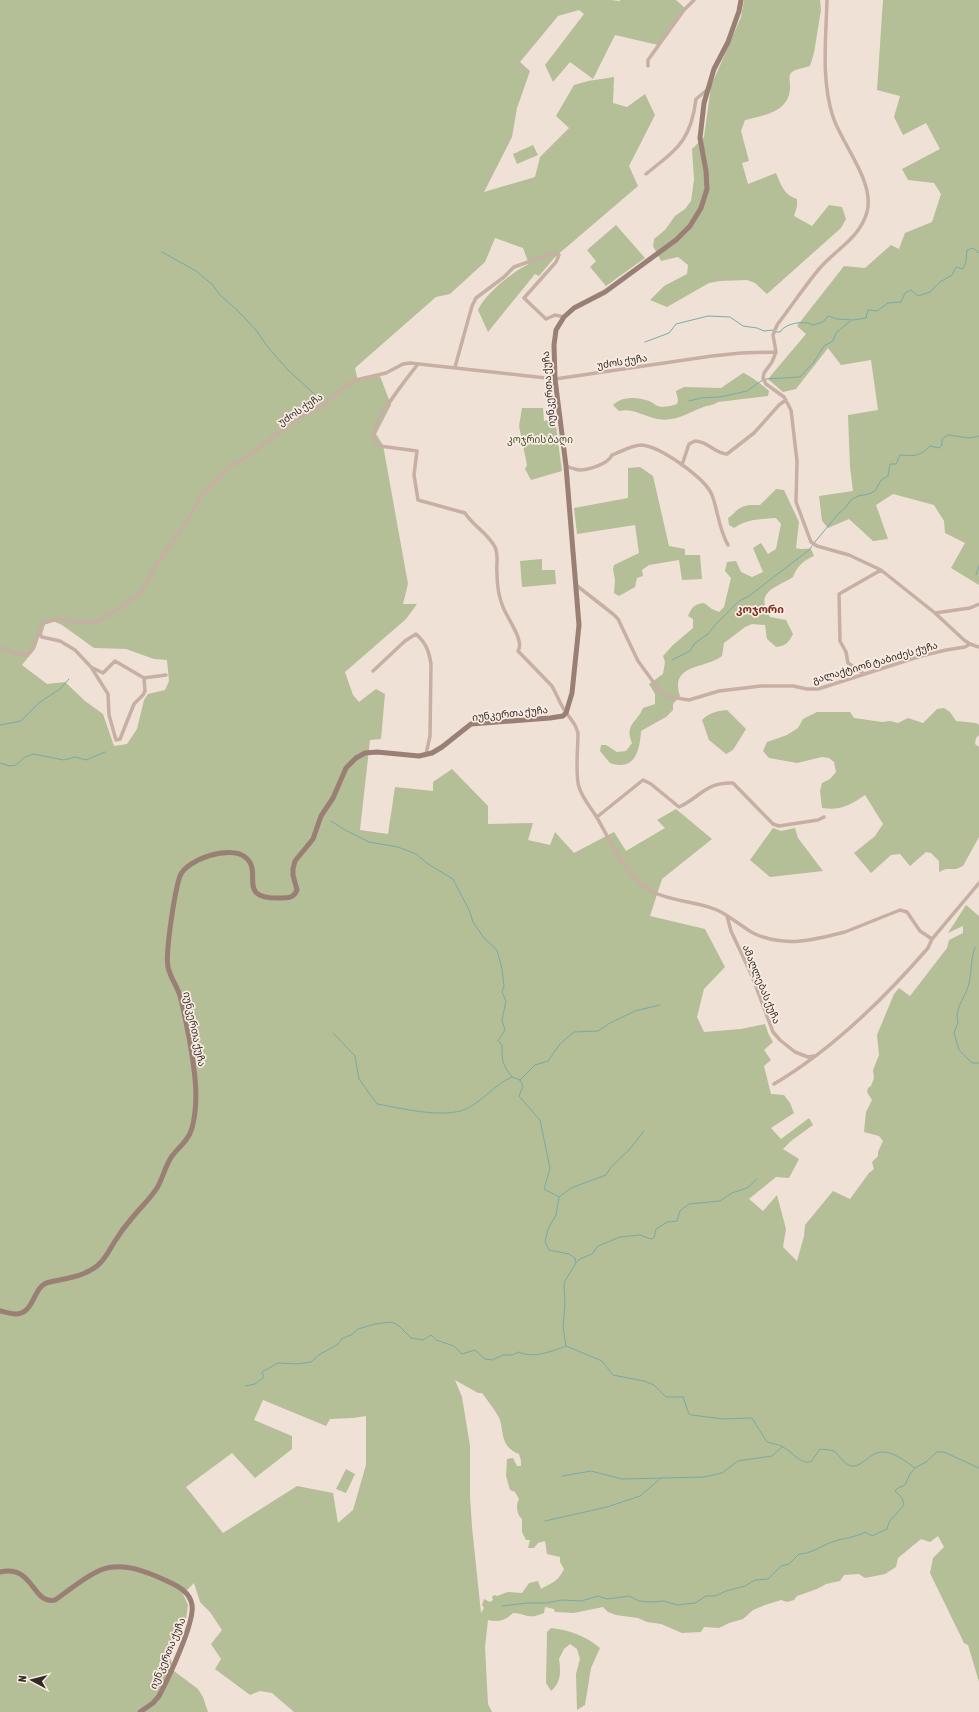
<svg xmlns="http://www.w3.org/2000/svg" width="979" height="1712" viewBox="0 0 979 1712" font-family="'Asap Condensed','Noto Sans Georgian',sans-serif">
<rect width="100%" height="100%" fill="#f0e1d6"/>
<path fill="#b4be97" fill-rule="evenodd" d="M0,0H611L619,1L621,0H676L685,8L658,45L615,35L593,79L570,62L553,82L545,65L584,14L579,10L558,16L520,62L530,71L517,108L512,137L484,192L535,177L540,157L569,128L556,116L574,85L588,81L614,77L613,103L627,107L645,94L655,115L629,166L638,186L555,257L539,276L535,274L488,332L478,310C485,294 512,272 529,264L523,248L495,238L485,262L450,294L436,297L355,368L358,381L380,376L391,405L376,434L383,445L408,584L403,604H417L406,619L345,672L353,695L359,702L376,689L385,694L381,739L370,740L360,830L388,834L395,787L433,791V782L452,769L488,806V824L533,823L528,840L550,845L555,832L574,853L614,832L626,851L665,828L657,820L676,809L712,839L662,879L650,916L705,929L725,967L704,989L697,1017L704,1032L741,1029L765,1024L769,1035L773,1042L764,1050L771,1060L764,1066L771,1094L784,1095L790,1103L794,1113L771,1128L781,1139L809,1118L813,1125L791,1141L783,1149L799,1159L789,1178L776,1177L749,1199L763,1211L777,1195L786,1229L783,1247L797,1261L804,1236L805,1225L833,1191L850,1199L869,1173L874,1169L872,1162L878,1156V1152L883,1141L879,1136L864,1132L866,1112L872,1100L867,1092L868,1088L871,1086L874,1078L873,1070L879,1055L877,1035L894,994L899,988L910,996L947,948L949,940L963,933V926L948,933L966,905L979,916V1682L968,1645L964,1643L930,1573L933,1558L944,1547L938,1536L930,1542L921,1539L898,1558L896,1567L885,1574L865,1578L859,1574L844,1575L840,1581L826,1584L817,1589L797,1596L794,1600L787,1602L781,1600L765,1605L753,1610L743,1619L729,1623L719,1628L704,1627L701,1632L682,1633L661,1624L647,1622L638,1618L616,1615L608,1612L603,1607L574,1613L555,1612L554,1609L545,1607L544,1613C528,1620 528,1614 513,1613C505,1621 498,1622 488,1620L485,1647L488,1704L492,1712H294L272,1693L260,1691L250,1695L215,1669L221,1659L211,1644L222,1630L210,1612L200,1602L194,1583L183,1594L188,1605L186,1619L172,1640L168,1650L174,1671L198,1689L203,1697L208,1712H0ZM53,621L62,625L94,648L126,649L154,659L167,660L169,681L165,690L148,694L144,700L137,729L127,744L114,746L103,714L85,701L65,682L47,684L22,665L35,649L38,638L42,635L45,624ZM455,1380L478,1393H482C487,1400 497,1412 500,1420C504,1435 501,1447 519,1454L521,1461V1466H517L513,1458L507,1459L506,1476L510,1490L515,1492L519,1499C516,1505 516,1514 522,1519V1532L526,1540H530L528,1548H534L538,1543L545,1541L547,1554L560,1557V1562L564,1569C561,1575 557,1581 550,1584C547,1586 545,1586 541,1589L538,1581L529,1583L522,1593L508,1592L497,1596L494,1595L492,1597L493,1600L490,1602L484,1599L482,1605L484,1608L481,1613L472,1527L470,1496V1446L462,1397ZM263,1400L326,1426L330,1419L353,1418L366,1416V1465L353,1510L338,1523L333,1493L297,1486L223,1533L186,1487L232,1453L255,1478L292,1449V1436L254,1420Z
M744,0H820L821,10L814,53L810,66C804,68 796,69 792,72C788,75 790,81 790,85C791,112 765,115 745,120L741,131L749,161L742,163L748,184L776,173C781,185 784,195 797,199V206L794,216L812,226L829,205L842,207L846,219L841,228L767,294L755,283L747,280L720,281L709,283L667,307L650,300L664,286L687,274L688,265L678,257L661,261L653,246L654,239L665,230L675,216L685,209L691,201L694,180L692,149L704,137L711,86L741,17Z
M883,0H979V585L951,568L965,543L945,533L944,521L934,505L893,494L876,505L888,539L873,541L849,519L828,528L822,521L819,496L853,491L850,467L848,415L878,410L871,360L841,365L828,348L796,389L783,392L768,379L806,334L797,326L844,266L865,268L891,245L899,249L905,233L932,222L941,194L934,183L908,180L902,169L940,149L926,123L903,135L894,117L900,96L877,90Z
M533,145L538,155L517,164L513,154Z
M616,225L645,258L606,286L590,267L596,261L587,250Z
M743,373C748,374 765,387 769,391L768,396L718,402C712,406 708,405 701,408C685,414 676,422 657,419C643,416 633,408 619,411L613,405C623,396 637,397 649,401C652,402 655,405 658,406C664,408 671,406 677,404L678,400L676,391L684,387L721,388Z
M522,408H543L544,421L555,419L562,471L531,480L525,469L527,465L519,426Z
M640,467L653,476L669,546L685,549V555H700L702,579L682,580L679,560L649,565L642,570L643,576L637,578L635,587L619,596L614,593L615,580L613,569L614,565L639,553L635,525L577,534L574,508L628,498V468Z
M776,489L784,490L799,522L796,548C802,550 806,548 811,549L814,556C804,560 797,566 793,577C776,588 754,591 770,617L786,620L793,634C789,642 786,646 776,647L767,639L765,625L752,624L745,627L724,643L722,656C705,669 669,664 680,696L673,704V710L666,717L641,731C640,750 635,772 610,763L600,751L601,745H606L617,752L626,751L632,743C624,724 637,723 643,708L655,704V694L649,684L663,674L665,662L663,656L673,645L693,628V619L688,616C692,607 694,604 704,603L712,609L719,612L724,607L731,578L725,571L727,562L736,561L741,572L752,577L763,572L753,548L761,543L768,554L776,549L781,524L776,518C761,519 747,519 734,528L729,525L728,518C733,515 736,510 740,508C746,504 754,505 760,505Z
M542,559V570H555L556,584L522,587L520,561Z
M944,708L950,712L956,721L976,723L979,725V735L976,738L975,744L979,747V837L963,866L956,869H946L939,872V861L931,853L926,852L910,866L900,854L891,855L871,873L854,853L875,836L883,824L865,795C850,805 841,811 822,808L820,791L822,783L830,779L836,772L834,762L829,758L822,757L797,763L769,758L763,751L767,742L787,735L798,728L803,719L817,712H850L854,718L882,722L890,721L898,723L908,718L923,723L937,709Z
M727,710L746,729L733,750L726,754L709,740L702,720C709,713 716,711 727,710Z
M773,828L781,831L795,828L798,838L823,871L770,877L750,860Z
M346,1469L355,1474L346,1493L336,1489Z
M551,1628C569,1630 586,1636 600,1648L591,1668L585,1705L577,1710L576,1674L580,1659L577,1649L570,1644L564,1649L559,1659C561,1671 561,1683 551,1691L546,1683L547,1632Z"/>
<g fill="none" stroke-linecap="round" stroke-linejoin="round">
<path stroke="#77aba9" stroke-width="1" d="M162,252L196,271L213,285L219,294L240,313L256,330L267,346L288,370L322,401
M776,332H780C785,323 805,320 813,325L823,322L828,316L837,319L853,320L866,318L868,310L877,311L888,303L901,302L905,293L911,290L918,296L930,292L940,282L952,275L956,267L963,269L966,262L967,250L973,248L979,253
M645,342L669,333L676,324L708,316L730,317L743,326L757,328L764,331L773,330
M689,401L701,398L720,397L747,391L761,381L766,379L800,377L814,362L824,346L833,341L836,333L850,321
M814,543L839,513L846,507L851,500L858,496L869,494L875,491L881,480L888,476L890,464H896L900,455C915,456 919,457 930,446L939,448L942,445V439L948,435L970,438L979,436
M976,575L979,566
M672,660L690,651L695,643L708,634L715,625L739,601L749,596L809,550L812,546
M0,725L21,721L40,702L60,689L69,679
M0,763L10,766L16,765L25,757L33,754L64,760L75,757L86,760L105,752
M331,821L345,830L369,842L398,847L416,854L428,864L453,879L469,910L473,922L484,938L497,950L502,969L504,986L502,992L506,1001L502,1020L505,1030L498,1041L502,1045C502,1061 502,1064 512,1077
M975,947C970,961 972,974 968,987C964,1000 954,1009 958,1022L954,1033L959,1050L972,1063H979
M333,1033L355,1056L359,1079L377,1104C401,1108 443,1119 466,1109C483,1101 495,1084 512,1077L520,1080L523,1086L519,1096L540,1120L550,1168L544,1189L559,1197L556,1215L548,1229L545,1242L549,1250L569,1254L575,1258L576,1263L565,1281L564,1285L565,1303L563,1327L566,1346L602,1361L613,1375L644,1381L654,1385L666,1397H683L689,1414L692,1415L723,1419L752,1418L767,1442C772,1444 779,1444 783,1447C793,1452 799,1464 811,1462L820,1449C824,1450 831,1449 835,1452C841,1457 845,1467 855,1466C860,1465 867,1459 871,1456C886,1445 902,1459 915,1468L926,1462L937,1452H944L979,1468
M520,1080L535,1065L548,1061L560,1044L574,1032L598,1031L610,1023L635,1011L660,1005
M559,1197L571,1188L606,1175L611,1167L629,1150L644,1131
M576,1263L580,1259L592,1254L598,1246L620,1237L640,1235L651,1239L654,1238L656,1229L667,1222L677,1221L680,1211L689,1204L720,1201L732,1193L747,1188L757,1179
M245,1386L255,1384L264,1377L262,1372L278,1363L297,1364L311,1362L320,1354L337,1345L343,1338L351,1335L358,1329L375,1324L390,1322L394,1323L399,1326L411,1338L423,1340L431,1335L436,1340L454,1346L462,1354L475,1350L485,1359L492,1360L503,1355H512L519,1352C532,1359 553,1351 566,1346
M562,1476L591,1471L622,1479L704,1477L722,1473L738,1461L772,1456L782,1447
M545,1521L607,1507L640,1496L661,1478
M502,1606L527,1603H546L562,1600L581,1601L598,1596L607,1599L629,1596L639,1601L650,1602L664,1601L677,1605L695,1603L706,1596H715L726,1591L745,1586L755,1580L768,1579L781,1566L789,1564L799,1554C811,1554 821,1546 832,1542C843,1538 854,1538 865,1532L872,1536L887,1529L889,1522L904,1505L902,1498L895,1491L898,1488L905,1485L910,1474L915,1468"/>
<path stroke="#c7b0a3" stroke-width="3.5" d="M827,0C826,39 821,80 833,117C843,146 875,182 867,212C860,238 835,250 819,269C804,287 791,307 777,325L773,335L776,352L772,362L764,373L763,378L766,384L784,397L791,410L797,461L796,502L811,542L817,546L849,555L881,570L935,613L964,640L970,644L979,647
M648,66V60L684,10L694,0
M646,174C677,149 691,141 696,99L707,90
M418,364C408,377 370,423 374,439C375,443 377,444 380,446L417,451L414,475L418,500L465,513C474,527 487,532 495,547C499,556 496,565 497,574C497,585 499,597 503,607C507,618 525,641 518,651L552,686L563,708L575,725L578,733C578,746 575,776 579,787C582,797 590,807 596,816C611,841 625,878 653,892C673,902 697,901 717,910C730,916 741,926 753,933C784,948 814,940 845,932L900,910L907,912L920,931L932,939
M455,367L472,306L476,298L504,277L514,267L550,254L559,255L556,262L524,298L546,319L555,315L564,317
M682,465L689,444L695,441C708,441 714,453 727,454L754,433L779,405L786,400
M566,466C570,468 575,469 579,470C589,470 608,464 612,455C620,452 632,445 641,445C660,446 705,478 712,495C718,511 719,530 728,545
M576,585L613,614L618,619L638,661L657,687L663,694L670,697L689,700L719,691L761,686H793L807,689H818L921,656L946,650L965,647L970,644
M935,613L970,608L979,604
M38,632L42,637L60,641L75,650L91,667L108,694L109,715L116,740L120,739L134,704L143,695L145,691L144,678
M0,647L17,654L27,655C37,649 36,633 44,623L57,619L80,622L98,621L120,608L136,596L145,586L154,568L189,518L199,499L224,472L234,464L247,457L295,420L324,405L339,391L356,380L386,373L403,364L410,363L555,379L712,356L741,353L776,352
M93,668L103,673L115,661L144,678L166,675
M373,671L405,641L416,634C426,643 429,651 431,664L430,736L426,754
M864,674L848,663L846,652L840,641L839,594L881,570
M597,817L643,780L651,784L679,807C701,797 705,782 733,783L773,824L779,826L818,820L824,817
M727,916L731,931L752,976L773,1032L780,1040L795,1052L808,1057L814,1056
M774,1084C833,1049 883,1000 928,948L932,939L979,883"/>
<path stroke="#9a7f75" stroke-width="5" d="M0,1311C6,1312 11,1314 17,1314C36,1312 32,1285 50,1282C67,1278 83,1277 97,1266C105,1260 110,1249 115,1241C120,1233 126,1225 132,1218C140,1208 150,1199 157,1188C163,1178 165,1166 172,1156C179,1147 189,1140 192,1128C200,1098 194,1067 189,1037C186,1024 184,1009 180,996C177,986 170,977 168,967C165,953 175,890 180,876C187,859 230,845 245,857C265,872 233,900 283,898C290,898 294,897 297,890L293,875V869L295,861L313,839L321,816L333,798L346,768L356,758L365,753L377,752L419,756L432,753L442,747L471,724L550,718L563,716L566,713L572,693L579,625L566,466L555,379L554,345L556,330L564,317L574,308L605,292L676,240L690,226L701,208L707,189L706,171L700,138L704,103L714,69L728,42L739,11L741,0
M0,1572C34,1564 32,1605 55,1600C102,1566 110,1555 167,1581C178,1586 190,1592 192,1605C195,1622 168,1679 159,1696L153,1703L140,1712"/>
</g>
<g text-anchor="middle" stroke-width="3.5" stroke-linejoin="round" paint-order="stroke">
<g font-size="10" fill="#322825" stroke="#f8ece2">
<text transform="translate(622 361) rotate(-9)" y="4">უძოს ქუჩა</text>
<text transform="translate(548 389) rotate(-95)" y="4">იუნკერთა ქუჩა</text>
<text transform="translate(300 409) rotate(-33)" y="4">უძოს ქუჩა</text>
<text transform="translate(875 662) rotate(-16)" y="4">გალაქტიონ ტაბიძეს ქუჩა</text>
<text transform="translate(510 713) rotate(-6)" y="4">იუნკერთა ქუჩა</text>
<text transform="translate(762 984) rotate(68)" y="4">ამაღლებას ქუჩა</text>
<text transform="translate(195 1029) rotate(78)" y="4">იუნკერთა ქუჩა</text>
<text transform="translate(167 1653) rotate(-67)" y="4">იუნკერთა ქუჩა</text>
</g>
<g font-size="10" fill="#454f2a" stroke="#f8ece2">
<text x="540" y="443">კოჯრის ბაღი</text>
</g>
<g font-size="11" font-weight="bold" fill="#7e2e21" stroke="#f8ece2">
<text x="760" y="613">კოჯორი</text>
</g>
</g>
<g transform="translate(32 1680) rotate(277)" stroke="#f8ece2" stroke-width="3" paint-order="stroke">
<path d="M0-3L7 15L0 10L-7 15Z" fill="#322825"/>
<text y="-6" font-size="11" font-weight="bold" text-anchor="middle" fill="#322825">N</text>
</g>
</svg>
